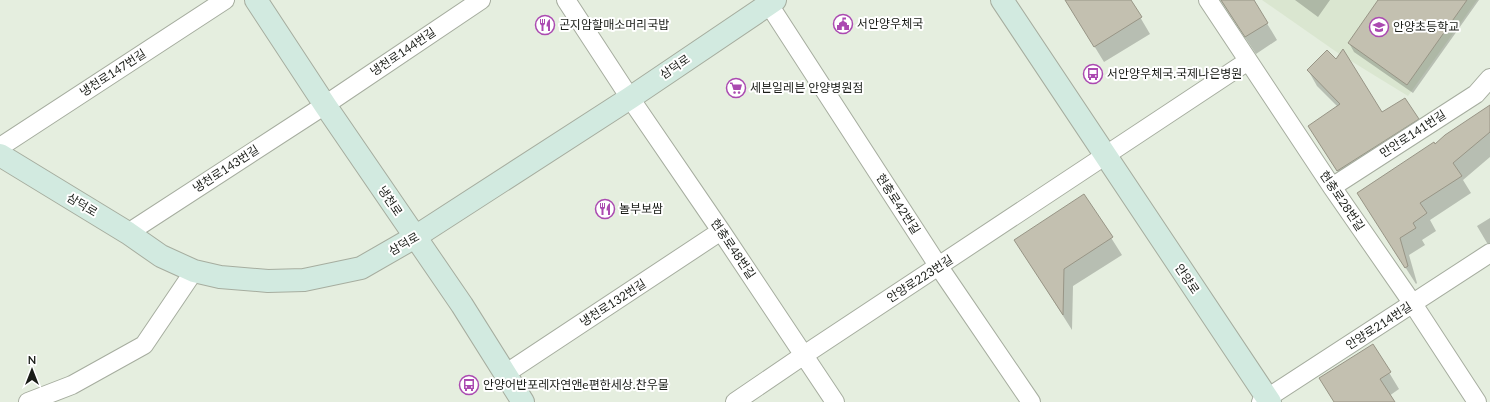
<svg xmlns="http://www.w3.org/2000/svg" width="1490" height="402" viewBox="0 0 1490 402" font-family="Lato,'Noto Sans KR',sans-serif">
<rect width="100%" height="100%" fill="#e5eedf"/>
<path fill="#dae6d0" d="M1262,0H1477L1408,96L1338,53Z"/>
<path fill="#0003" d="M1066,0H1130L1150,34L1104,62Z
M1220,0H1253L1277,40L1256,54Z
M1295,0H1330L1318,17Z
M1379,0H1479L1413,93L1354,52L1349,43Z
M1308,70L1382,114L1418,119L1427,136L1348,187L1309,127L1338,107L1317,86Z
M1490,107V157L1463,180L1471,193L1430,220L1436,231L1422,240L1425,245L1409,255L1417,283L1416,284L1358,193L1434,145Z
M1084,195L1122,255L1073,286L1072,330L1015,240Z
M1490,218V248L1477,226Z
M1373,346L1399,389L1389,396L1394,402H1334Z"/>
<path fill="#c3c0b0" stroke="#989586" d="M1065,0H1131L1142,17L1094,47Z
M1221,0H1254L1268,23L1245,37Z
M1378,0H1467L1407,85L1348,43Z
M1343,49L1382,112L1405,98L1419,119L1337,171L1308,126L1340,104L1307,70L1327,50L1336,59Z
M1490,105V132L1453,163L1462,176L1420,203L1427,213L1413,223L1416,228L1400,238L1408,266L1405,268L1357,193L1434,142L1435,144L1445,135Z
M1084,194L1113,237L1064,269L1063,315L1014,240Z
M1373,344L1391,372L1380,379L1395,402H1334L1319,378Z"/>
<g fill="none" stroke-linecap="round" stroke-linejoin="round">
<defs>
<path id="street" d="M566,0L630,98L721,231L835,402
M766,0L939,267L1031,402
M1208,0L1332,187L1413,304L1477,402
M0,147L225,0
M1332,187L1476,94L1490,78
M128,233L325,105L481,0
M505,374L721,231
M28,402L72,385L144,345L194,271
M735,402L804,355L1248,61
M1261,402L1490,253"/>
<path id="secondary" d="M256,0L325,105L462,305L523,402
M1002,0L1270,402
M0,155L128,233L161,256L194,271L220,277L268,281L304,280L361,268L415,237L630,98L775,0"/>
</defs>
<use href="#street" stroke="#a6ad9f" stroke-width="20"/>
<use href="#secondary" stroke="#a6ad9f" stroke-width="24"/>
<use href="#street" stroke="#fff" stroke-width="18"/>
<use href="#secondary" stroke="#d2eae0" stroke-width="22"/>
</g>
<defs>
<symbol id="civic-ring" viewBox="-11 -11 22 22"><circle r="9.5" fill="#fff" stroke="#ab4ab1" stroke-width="1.5"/><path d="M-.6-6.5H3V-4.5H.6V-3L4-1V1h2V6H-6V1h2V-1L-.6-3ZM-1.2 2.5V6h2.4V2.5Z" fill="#ab4ab1"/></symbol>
<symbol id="restaurant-ring" viewBox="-11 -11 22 22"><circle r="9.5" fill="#fff" stroke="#ab4ab1" stroke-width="1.5"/><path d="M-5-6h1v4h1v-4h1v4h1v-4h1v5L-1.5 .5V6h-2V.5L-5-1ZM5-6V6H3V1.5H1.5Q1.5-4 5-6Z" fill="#ab4ab1"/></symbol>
<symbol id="school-ring" viewBox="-11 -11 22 22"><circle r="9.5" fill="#fff" stroke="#ab4ab1" stroke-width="1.5"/><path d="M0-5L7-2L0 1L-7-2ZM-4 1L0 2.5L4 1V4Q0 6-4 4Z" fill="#ab4ab1"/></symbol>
<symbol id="bus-ring" viewBox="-11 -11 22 22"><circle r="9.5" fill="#fff" stroke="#ab4ab1" stroke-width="1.5"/><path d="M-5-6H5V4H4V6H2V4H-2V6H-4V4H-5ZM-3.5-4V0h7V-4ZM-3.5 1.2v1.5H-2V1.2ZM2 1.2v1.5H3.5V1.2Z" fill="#ab4ab1"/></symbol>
<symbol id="supermarket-ring" viewBox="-11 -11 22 22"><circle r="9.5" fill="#fff" stroke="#ab4ab1" stroke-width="1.5"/><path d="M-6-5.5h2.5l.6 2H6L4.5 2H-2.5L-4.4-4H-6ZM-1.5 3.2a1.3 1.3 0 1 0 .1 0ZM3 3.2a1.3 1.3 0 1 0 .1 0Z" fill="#ab4ab1"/></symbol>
</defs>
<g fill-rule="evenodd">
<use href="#civic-ring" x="832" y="13" width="22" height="22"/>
<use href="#restaurant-ring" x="534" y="14" width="22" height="22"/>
<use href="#school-ring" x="1368" y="16" width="22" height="22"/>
<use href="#bus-ring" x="1082" y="63" width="22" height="22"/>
<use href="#supermarket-ring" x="725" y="77" width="22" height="22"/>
<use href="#restaurant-ring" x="594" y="198" width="22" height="22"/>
<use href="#bus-ring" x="458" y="374" width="22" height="22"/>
</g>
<g text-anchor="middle" stroke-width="4" stroke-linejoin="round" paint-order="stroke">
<g font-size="12" fill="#191c17" stroke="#fff" text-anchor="start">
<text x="857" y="28">서안양우체국</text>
<text x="559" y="29">곤지암할매소머리국밥</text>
<text x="1393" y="31">안양초등학교</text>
<text x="1107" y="78">서안양우체국.국제나은병원</text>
<text x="750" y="92">세븐일레븐 안양병원점</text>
<text x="619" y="213">놀부보쌈</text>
<text x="483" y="389">안양어반포레자연앤e편한세상.찬우물</text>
</g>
<g font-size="12" fill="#191c17" stroke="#fff">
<text transform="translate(403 52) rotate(-34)" y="4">냉천로144번길</text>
<text transform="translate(675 67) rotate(-34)" y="4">삼덕로</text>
<text transform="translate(113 73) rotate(-33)" y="4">냉천로147번길</text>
<text transform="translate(1413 134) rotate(-33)" y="4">만안로141번길</text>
<text transform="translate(226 169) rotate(-33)" y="4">냉천로143번길</text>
<text transform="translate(390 201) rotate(56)" y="4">냉천로</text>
<text transform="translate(1342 201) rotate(56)" y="4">현충로28번길</text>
<text transform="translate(898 204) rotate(57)" y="4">현충로42번길</text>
<text transform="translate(82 205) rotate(31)" y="4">삼덕로</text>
<text transform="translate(404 244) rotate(-30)" y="4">삼덕로</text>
<text transform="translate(733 249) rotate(56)" y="4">현충로48번길</text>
<text transform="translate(920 279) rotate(-33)" y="4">안양로223번길</text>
<text transform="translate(1187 279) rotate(56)" y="4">안양로</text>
<text transform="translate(613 303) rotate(-33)" y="4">냉천로132번길</text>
<text transform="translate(1379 326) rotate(-33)" y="4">안양로214번길</text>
</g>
</g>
<g transform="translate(32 370)" stroke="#ffffff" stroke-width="3" paint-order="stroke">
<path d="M0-3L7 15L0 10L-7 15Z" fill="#191c17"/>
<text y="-6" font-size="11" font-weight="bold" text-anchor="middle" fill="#191c17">N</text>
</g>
</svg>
